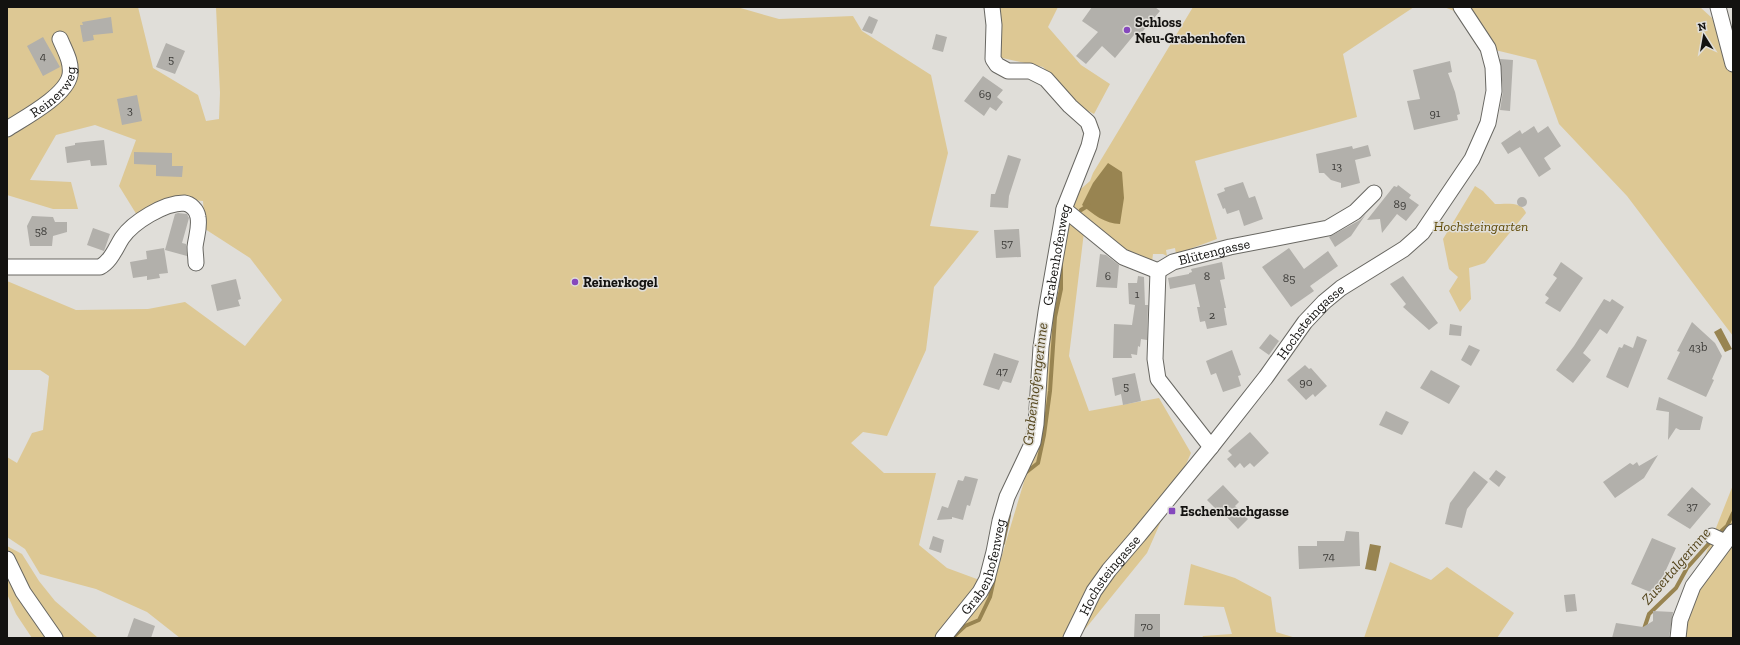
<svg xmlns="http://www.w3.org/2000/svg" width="1740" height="645" viewBox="0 0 1740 645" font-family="'Zilla Slab',serif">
<rect width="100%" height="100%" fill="#e0ded9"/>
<path fill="#ddc894" d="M7,7H138L153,68L198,95L206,121L219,119L220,93L216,7H737L779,19L853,16L862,31L931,75L948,153L930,226L979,231L934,287L926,350L887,436L863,432L851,443L884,473H936L919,545L947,568L993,585L1038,435L1041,347L1075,194L1090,181L1093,173L1193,7H1414L1343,54L1357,117L1195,161L1217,239L1176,254L1175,248L1166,250L1167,256L1163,254H1153L1152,262L1084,232L1069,356L1089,411L1159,398L1191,453L1147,553L1086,628L1076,638H180L147,612L96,589L40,574L25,549L7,537V457L17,463L32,433L43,430L49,376L40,370H7V281L76,310L148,309L185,302L245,346L282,300L250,258L205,229L203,201L171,198L140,220L119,186L136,140L95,125L56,135L30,180L71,182L78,209H53L7,195Z
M996,7H1058L1048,27L1081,65L1110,84L1094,114L1079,106L1043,67L998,57Z
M1444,7H1700L1712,18L1733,74V336L1627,196L1559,124L1536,60L1491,49L1467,16Z
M1475,186L1483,191L1495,204C1506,204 1522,201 1526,213L1485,263L1469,268L1471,299L1460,312L1449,291L1458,277L1449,269L1443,239Z
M1733,485V638H1678L1693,586Z
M7,546L22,554L39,581L55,601L97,637L32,638L16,614L7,594Z
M1390,562L1431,580L1447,567L1514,613L1497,638H1364Z
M1191,564L1235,578L1271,597L1276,632L1296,638H1202L1203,636L1232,634L1224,607L1184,605Z"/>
<path fill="#988451" d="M1108,163L1122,172L1124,198L1120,224C1105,224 1093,214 1082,205L1093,183Z
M1721,328L1732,349L1725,352L1714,332Z
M1370,544L1381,546L1376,571L1365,569Z"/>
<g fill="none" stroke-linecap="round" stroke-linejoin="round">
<path stroke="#988451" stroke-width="4" d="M1081,210L1089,205
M1024,474L1038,463L1044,435L1050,391L1055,317L1061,289V263
M1717,535L1727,526L1733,513
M1003,543L1009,515
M952,638L965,626L979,620L990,597L994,579
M1644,638V629L1649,614L1676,588L1687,568L1712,540"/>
</g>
<path fill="#b2b0ab" d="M1092,7H1155L1160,11L1137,38L1134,35L1115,58L1102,46L1086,64L1076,56L1098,32L1082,21Z
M869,16L878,20L872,34L862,30Z
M111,17L113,33L93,35L94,40L83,42L80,25H83L82,22Z
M936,34L947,37L943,52L932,49Z
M43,37L60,67L43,76L27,46Z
M166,43L185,51L175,74L156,67Z
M1500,59L1513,60L1510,111L1500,110L1503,91Z
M1450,61L1452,72L1448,73L1455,92L1460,114L1457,115L1458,120L1414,130L1407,101L1420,99L1413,70Z
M983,76L1003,90L997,97L1003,102L996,111L990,107L984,116L964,101Z
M137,95L142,121L122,125L117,99Z
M1534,126L1538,133L1548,126L1561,146L1544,158L1551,169L1539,177L1520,147L1508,154L1501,143L1520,130L1522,134Z
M104,140L107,165L91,166L90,160L67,163L65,147L75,145V143Z
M1368,145L1371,156L1355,160L1360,183L1341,188V183L1331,180L1324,173H1319L1316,154L1352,146L1353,149Z
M134,152L172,153V166H183L182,177L156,176V165L134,164Z
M1008,155L1021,159L1009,196L1008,208L990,207L991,194H995Z
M1243,182L1249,198L1255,196L1263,219L1244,226L1239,210L1227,214L1225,208L1223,209L1217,194L1225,191L1224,188Z
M1398,185L1411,195L1409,198L1419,205L1406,221L1397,214L1382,233L1380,219L1367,220L1394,186L1397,187Z
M1517 202a5 5 0 1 1 10 0a5 5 0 1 1-10 0Z
M178,213L187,214L189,218L182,243L186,244L187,256L165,250L175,214Z
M1366,214L1351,236L1335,247L1329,237L1360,220Z
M32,216L53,217L55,222H67V232L53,236L52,246H30L27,226Z
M93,228L110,234L104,251L87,245Z
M1019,229L1021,257L996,258L994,230Z
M164,248L168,273L159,274L160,278L147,280V276L133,278L130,262L147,259L146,251Z
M1289,248L1304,269L1328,251L1338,266L1310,286L1314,291L1291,307L1262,267Z
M1100,254L1106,255L1119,265L1117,288L1096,287Z
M1222,262L1225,279L1220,280L1226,308H1224L1227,325L1207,329L1205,321L1200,322L1197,307H1200L1195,284L1170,289L1168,278L1189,274V273L1192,272L1191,269Z
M1561,262L1583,278L1560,312L1545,303L1549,298L1545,295L1557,278L1553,275Z
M1138,276L1144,277L1145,305H1148L1147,340L1141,339L1140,347L1138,346L1137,355L1131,354L1132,358H1113L1114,324L1132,325L1135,305L1129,304L1128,283H1137Z
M1403,276L1438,323L1429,330L1403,307L1406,304L1390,284Z
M236,279L241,299L238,300L240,306L217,311L211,285Z
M1604,299L1610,302L1612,299L1624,307L1607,334L1600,329L1591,342L1583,353L1591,360L1573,383L1556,370L1574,346Z
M1692,322L1715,343L1722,356L1712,379L1714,380L1706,397L1667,379L1680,352L1677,351Z
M1450,324L1462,326L1461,336L1449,335Z
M1270,334L1279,341L1269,355L1259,348Z
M1637,336L1647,340L1628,388L1606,377L1619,347L1622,348L1624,344L1633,348Z
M1469,345L1480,350L1471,366L1461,360Z
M1232,350L1241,375L1238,376L1241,386L1223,392L1216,373L1211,375L1206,361Z
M994,353L1019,361L1011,383L1003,381L999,390L983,385Z
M1305,365L1309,369L1311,368L1327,386L1315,397L1313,394L1306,400L1287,380Z
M1431,370L1460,386L1449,404L1420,388Z
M1135,373L1141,401L1123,405L1121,394L1115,396L1112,378Z
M1659,397L1703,417L1700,430H1680L1676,428L1668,440L1669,412L1656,410Z
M1386,411L1409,422L1402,435L1379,425Z
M1250,432L1269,453L1254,467L1250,463L1244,468L1240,463L1235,468L1227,459L1232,455L1228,451Z
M1658,455L1644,478L1615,498L1603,482L1630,463L1633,465L1637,462L1639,466Z
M1496,470L1506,477L1499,487L1489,479Z
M1474,471L1488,482L1467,509L1462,528L1445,524L1450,503Z
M965,476L978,479L970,506L967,505L963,520L952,517V519L937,520L942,506L948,508L958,480L963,481Z
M1223,485L1239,502L1235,506L1248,519L1238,529L1225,515L1224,517L1207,500Z
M1692,487L1711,504L1690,529L1667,515Z
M1346,531L1359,532L1360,566L1299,569L1298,546H1317V541H1344Z
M933,536L944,540L941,553L929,549Z
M1652,538L1676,548L1655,594L1631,584Z
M1575,594L1577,611L1566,612L1564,595Z
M1653,611L1673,612L1669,638H1612L1616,623L1643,627L1653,621Z
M1135,614H1160V638H1134Z
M134,618L155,626L151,638H127Z"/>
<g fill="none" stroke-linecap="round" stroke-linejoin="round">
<defs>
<g id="minor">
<path d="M1718,7L1733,64"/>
<path id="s1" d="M7,129C24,118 66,96 70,75C72,62 65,51 60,39"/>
<path d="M1064,209L1123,257L1158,271"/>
<path d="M7,267H100C111,261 115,249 122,238C133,222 164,203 184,203C191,204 197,210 198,217C200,228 196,237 195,247C195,252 196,258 196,263"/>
<path id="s2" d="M1158,271L1173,262L1230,247L1328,228L1355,212L1374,193"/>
<path d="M1158,271L1155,359L1158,379L1211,447"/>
<path d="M1712,536L1725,542"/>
<path d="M7,559L23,592L55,638"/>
<path id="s3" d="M943,638L980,592L987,579L994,552L1000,521L1007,497L1033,442L1036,424L1041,347L1046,312L1064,209L1089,146L1092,133L1088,122L1070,106L1046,79L1030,71H1008L997,65L993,59L994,25L992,7"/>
<path id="s4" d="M1071,638L1094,591L1109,570L1139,535L1211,447L1266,377L1305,322L1324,302L1341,288L1404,249L1422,233L1472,159L1488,123L1494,91L1493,67L1488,48L1461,7"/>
<path d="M1678,638L1680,620L1693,586L1733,532"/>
</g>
</defs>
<use href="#minor" stroke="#686762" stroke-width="17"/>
<use href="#minor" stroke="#fff" stroke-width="15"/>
</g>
<g fill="#8548bd" stroke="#e0ded9" stroke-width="1.5">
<circle cx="1127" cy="30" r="4"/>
<circle cx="575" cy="282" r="4"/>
<rect x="1168" y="507" width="8" height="8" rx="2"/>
</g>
<g text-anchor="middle" stroke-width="3" stroke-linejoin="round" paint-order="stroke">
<g font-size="12" fill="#3b3a37">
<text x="43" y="60">4</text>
<text x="171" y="63">5</text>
<text x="985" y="98">69</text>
<text x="130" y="114">3</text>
<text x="1435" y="117">91</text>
<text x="1337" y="170">13</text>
<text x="1400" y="208">89</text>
<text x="41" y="235">58</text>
<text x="1007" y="247">57</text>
<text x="1108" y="280">6</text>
<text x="1207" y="280">8</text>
<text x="1289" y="282">85</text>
<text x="1137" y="298">1</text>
<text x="1212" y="319">2</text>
<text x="1698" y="351">43b</text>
<text x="1002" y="375">47</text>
<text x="1306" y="386">90</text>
<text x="1126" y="390">5</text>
<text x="1692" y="510">37</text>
<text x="1329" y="560">74</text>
<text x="1147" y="630">70</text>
</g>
<g font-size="14" font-weight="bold" fill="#131210" stroke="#e0ded9" text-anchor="start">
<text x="1135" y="27">Schloss<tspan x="1135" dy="16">Neu-Grabenhofen</tspan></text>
<text x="583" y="287">Reinerkogel</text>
<text x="1180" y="516">Eschenbachgasse</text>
</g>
<g font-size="14" fill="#131210" stroke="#e0ded9">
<text dy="5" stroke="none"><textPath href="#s1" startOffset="61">Reinerweg</textPath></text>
<text dy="5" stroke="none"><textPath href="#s2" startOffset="60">Blütengasse</textPath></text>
<text dy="5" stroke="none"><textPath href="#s3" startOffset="408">Grabenhofenweg</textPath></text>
<text dy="5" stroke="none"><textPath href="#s4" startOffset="398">Hochsteingasse</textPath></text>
<text dy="5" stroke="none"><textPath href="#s3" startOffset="84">Grabenhofenweg</textPath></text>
<text dy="5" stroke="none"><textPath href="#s4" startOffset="74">Hochsteingasse</textPath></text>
</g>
<g font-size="14" font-style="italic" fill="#624d0a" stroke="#e0ded9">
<text x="1481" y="231">Hochsteingarten</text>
</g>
<g font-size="15" font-style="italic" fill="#54451b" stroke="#e0ded9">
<text transform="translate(1035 384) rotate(-83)" y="5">Grabenhofengerinne</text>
<text transform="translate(1676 566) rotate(-49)" y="5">Zusertalgerinne</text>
</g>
</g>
<rect width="1740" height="645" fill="none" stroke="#131210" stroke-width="16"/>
<g transform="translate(1704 36) rotate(349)" stroke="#e0ded9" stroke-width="3" paint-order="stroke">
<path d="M0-3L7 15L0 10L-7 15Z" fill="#131210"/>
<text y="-6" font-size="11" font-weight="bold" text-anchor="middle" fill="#131210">N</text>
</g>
</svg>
